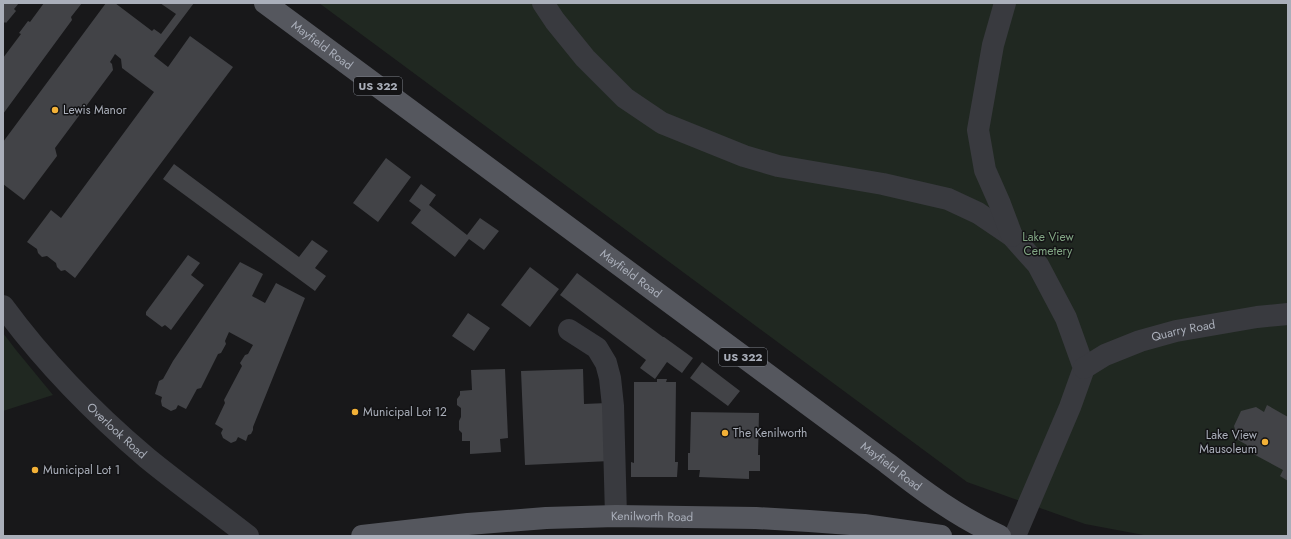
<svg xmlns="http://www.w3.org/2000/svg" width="1291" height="539" viewBox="0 0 1291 539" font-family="Jost,sans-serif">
<rect width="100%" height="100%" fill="#18181a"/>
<path fill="#202821" d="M319,3H1288V536H1149L1085,524L967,482Z
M3,333L16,350L53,395L3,411Z"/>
<path fill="#424347" d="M3,3H19L14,9L16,11L6,23L5,22L3,24Z
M44,3H82L71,17L72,20L3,114V58L21,34L19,33L28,21L30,22Z
M106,3H115L152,31L154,29L161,34L176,14L160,3H194L154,56L168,67L190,36L233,67L75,278L65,270L61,271L57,267L56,263L47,256L42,257L38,253L37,249L27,242L51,210L61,218L154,92L122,68L121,59L115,54L110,62L112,64L113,70L55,148L57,156L24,200L3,184V142Z
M386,158L411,177L378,222L353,203Z
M174,164L299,257L312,240L328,251L315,268L326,276L315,291L163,179Z
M421,184L436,195L429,205L467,235L480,218L499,231L484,250L469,239L455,257L411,223L421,210L409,201Z
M188,255L200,263L191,275L204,285L171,330L165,325L162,327L146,315V312Z
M240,262L263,274L252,296L265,303L276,283L305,298L253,427V430L251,434L248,435L246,441L238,437L236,441L231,443L223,438L221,433L223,429L215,424L225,403L224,400L242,366L240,363L245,355L248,354L253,345L229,332L225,341L226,344L221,353L218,354L201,388L197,389L186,409L178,405L176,409L171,411L162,406L161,401L162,397L155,394L159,381L163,379L173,361Z
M530,267L559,289L530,327L501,305Z
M577,273L663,337H664L693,358L682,373L667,362L655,379L640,368L646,360L560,295Z
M468,313L490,328L474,351L452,336Z
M702,362L740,391L728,406L690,378Z
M505,369L508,438L500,439L501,452L470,454V441H462V433L459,430V421L461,417V408L457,405V399L460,395V391L472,390L471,370Z
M583,369L584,404L607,403L610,461L525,465L521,371Z
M657,379H667L666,382H676L675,462H678L677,477H631V462L634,463V382H657Z
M1267,405L1288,417V481L1280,476L1283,470L1244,449L1247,445L1238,440L1234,426L1241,411L1256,407L1264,412Z
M691,412L759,413L758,455H760V471H749V479L699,477L700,470H688V453H690Z"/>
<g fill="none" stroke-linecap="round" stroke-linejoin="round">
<g stroke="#393a3f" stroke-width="22">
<path d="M543,3L555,21L585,58L625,98L662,123L744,156L778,166L883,184L948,199L978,213L1012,236L1038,265L1066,318L1084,368L1070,407L1015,536"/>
<path d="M1005,3L993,45L978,130L985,170L1000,204L1012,236"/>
<path id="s1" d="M3,306C44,362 94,413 147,458C180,485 215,510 248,536"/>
<path d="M569,330L597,348L606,363L610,378L613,406L616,516"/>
<path id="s2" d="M1084,368L1105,355L1140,341L1176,331L1257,317L1288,314"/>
</g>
<g stroke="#55575e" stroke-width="22">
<path id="s3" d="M265,3L887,463C923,491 958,517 1000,536"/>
<path id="s4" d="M362,536L468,524L546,518L616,516L756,518L809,521L864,525L941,536"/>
</g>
</g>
<g fill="#f3b137" stroke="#131315" stroke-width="1.5">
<circle cx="55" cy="110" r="4"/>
<circle cx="355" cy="412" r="4"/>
<circle cx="725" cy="433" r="4"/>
<circle cx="1265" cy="442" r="4"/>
<circle cx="35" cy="470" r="4"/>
</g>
<g text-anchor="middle" stroke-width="3" stroke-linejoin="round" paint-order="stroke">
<g fill="#131315" stroke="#7d8088" stroke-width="1">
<rect x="354" y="77" width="48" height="18" rx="3"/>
<rect x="719" y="348" width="48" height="18" rx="3"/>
</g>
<g font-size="11" font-weight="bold" fill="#aaafba">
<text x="378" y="90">US 322</text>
<text x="743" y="361">US 322</text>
</g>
<g font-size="12" fill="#aaafba" stroke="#131315">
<text dy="4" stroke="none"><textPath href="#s3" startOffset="71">Mayfield Road</textPath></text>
<text dy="4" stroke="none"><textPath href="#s3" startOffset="455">Mayfield Road</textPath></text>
<text dy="4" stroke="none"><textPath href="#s2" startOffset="107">Quarry Road</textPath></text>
<text dy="4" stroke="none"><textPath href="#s1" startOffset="169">Overlook Road</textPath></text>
<text dy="4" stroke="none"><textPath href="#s3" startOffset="779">Mayfield Road</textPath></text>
<text dy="4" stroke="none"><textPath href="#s4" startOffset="291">Kenilworth Road</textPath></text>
</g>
<g font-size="12" fill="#aaafba" stroke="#131315" text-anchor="start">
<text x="63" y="114">Lewis Manor</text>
<text x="363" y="416">Municipal Lot 12</text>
<text x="733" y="437">The Kenilworth</text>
<text x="1257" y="439" text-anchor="end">Lake View<tspan x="1257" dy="14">Mausoleum</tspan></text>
<text x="43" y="474">Municipal Lot 1</text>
</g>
<g font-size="12" fill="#81a583" stroke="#131315">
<text x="1048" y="241">Lake View<tspan x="1048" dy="14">Cemetery</tspan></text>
</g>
</g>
<rect width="1291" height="539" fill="none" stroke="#aaafba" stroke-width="8"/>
</svg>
